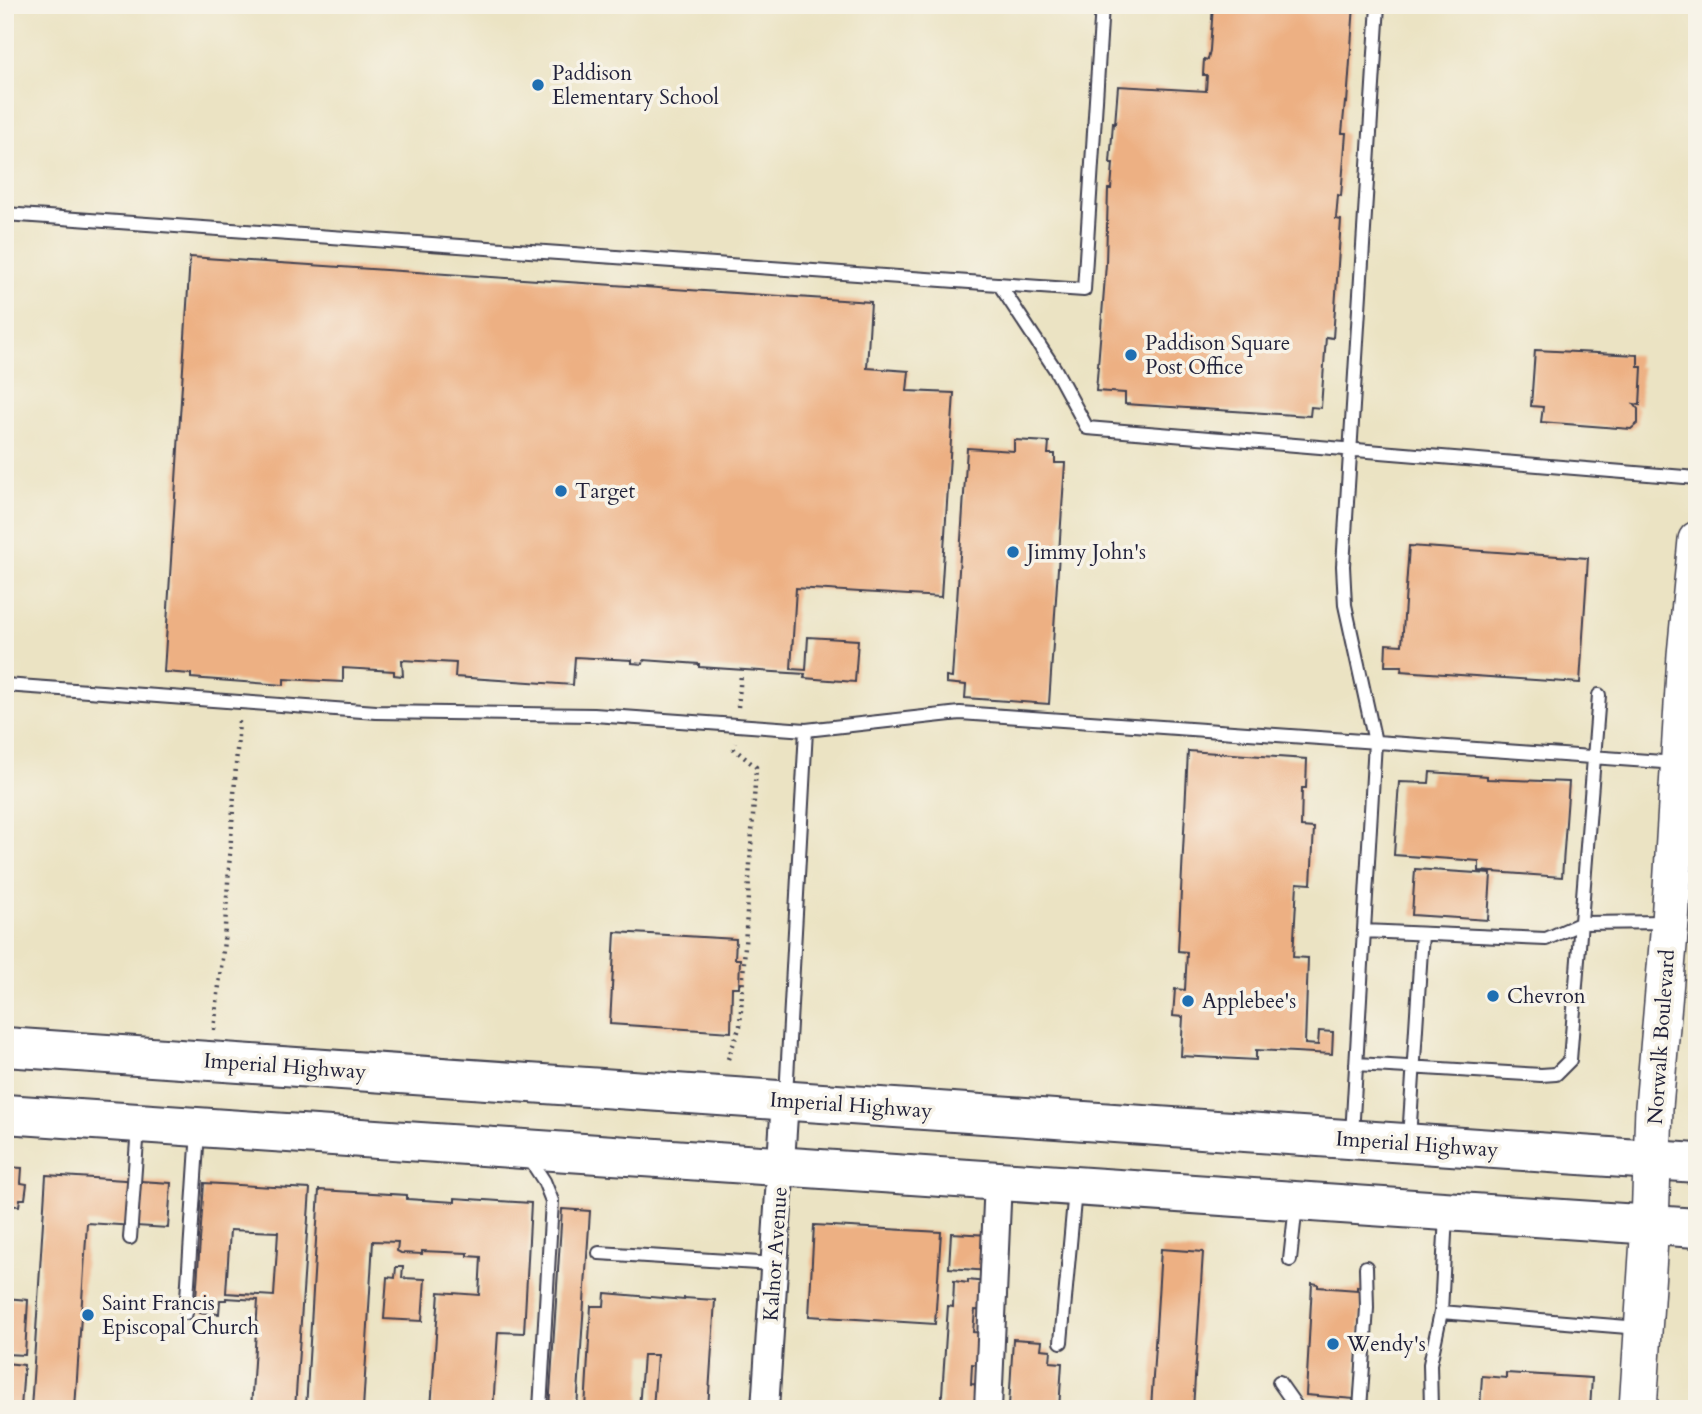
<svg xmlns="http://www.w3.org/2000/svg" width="1702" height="1414" viewBox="0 0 1702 1414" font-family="Cardo,serif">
<rect width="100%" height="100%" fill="#f7f3e8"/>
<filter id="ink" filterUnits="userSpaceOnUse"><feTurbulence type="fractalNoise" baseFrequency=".0143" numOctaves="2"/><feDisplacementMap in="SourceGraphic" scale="14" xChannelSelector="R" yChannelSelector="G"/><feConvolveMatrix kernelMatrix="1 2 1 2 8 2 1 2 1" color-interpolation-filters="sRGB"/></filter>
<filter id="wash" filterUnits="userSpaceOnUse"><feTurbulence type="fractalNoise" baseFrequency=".00686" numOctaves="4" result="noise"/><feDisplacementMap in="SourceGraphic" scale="28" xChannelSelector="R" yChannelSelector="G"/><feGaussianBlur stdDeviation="1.57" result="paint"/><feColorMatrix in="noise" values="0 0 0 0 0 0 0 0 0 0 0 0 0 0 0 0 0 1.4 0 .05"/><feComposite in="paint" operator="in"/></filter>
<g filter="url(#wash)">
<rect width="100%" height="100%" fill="#ebe3c3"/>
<g id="blocks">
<path fill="#edb083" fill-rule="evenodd" d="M1213,5H1354L1347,103L1345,102L1342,133H1346L1341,196L1338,195L1336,219L1341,220L1333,338L1326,337L1321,408L1311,407L1310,416L1125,404V393L1096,391L1106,264L1108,189H1111L1113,163H1110L1113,123L1115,124L1118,86L1206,91L1207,75H1203L1204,59L1208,60L1210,50Z
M190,257L871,302L867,368L909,371L907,391L954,393L941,597L796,588L791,669L806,670L808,637L858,640L855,682L804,678L805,674L699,667V664L644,660L643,664L632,663V660L575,657L573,685L455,677L456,663L402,660L403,676L394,675V671L343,668V682L284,679V685L191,678V674L164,672Z
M1535,350L1638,355V367H1642L1640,405L1634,404L1638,409V423L1631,429L1541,422L1543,407L1531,406Z
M1014,440L1049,442L1048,454H1055V463H1065L1049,704L965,698L966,685L946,683V677L952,678L967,448L1014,451Z
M1409,546L1588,558L1580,683L1401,671L1402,666H1385L1386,644L1402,645Z
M1188,751L1307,759L1306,788H1302L1301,827L1314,828L1311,884L1297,883L1293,957L1308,958L1305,1044L1318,1045L1319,1031L1333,1032L1332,1054L1256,1050V1060L1181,1056L1183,1017L1173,1016L1175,989L1185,990L1187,952L1178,951Z
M1430,772L1487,776V779L1569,782L1562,877L1479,871V861L1394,855L1399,782L1429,783Z
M1415,869L1491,874L1488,920L1412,915Z
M615,932L736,939L735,959H740L739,987H732L731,1032L610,1024Z
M5,1167L22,1168L21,1183L27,1184L25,1199H20L19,1206L5,1205Z
M46,1175L171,1183L168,1228L87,1223L75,1409H31Z
M204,1183L310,1189L295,1409H251L258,1300L226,1298V1300H220L219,1314L197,1312L198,1298H196ZM230,1230L278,1232L274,1296L226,1293Z
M319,1190L407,1195V1199L455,1202V1198L531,1203L524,1333L498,1332L493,1409H431L439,1292L479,1295L481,1257L468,1256V1253L422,1251V1254L401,1253L397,1251L398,1242L373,1241L363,1409H306Z
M562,1209L590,1211L577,1409H549Z
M814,1225L941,1232L935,1324L809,1316Z
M951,1233L991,1235L989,1271L949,1268Z
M1161,1249L1203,1252L1193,1409H1151Z
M396,1267H403L402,1278L425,1279L422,1321L384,1319L387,1277L395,1278Z
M968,1280L994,1283L992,1311L975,1310L973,1332L986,1333L983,1365L972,1364L971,1384L982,1385L980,1409H941L948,1306L953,1307L954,1281L968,1283Z
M1312,1283L1318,1284V1287L1357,1290V1286L1363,1287L1354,1399L1306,1395Z
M605,1293L684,1300V1298L715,1300L708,1409H653L657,1355H643L639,1409H585L591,1306H604Z
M5,1298L28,1300L25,1355L5,1354Z
M1013,1339L1042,1341L1041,1349L1051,1350L1050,1362L1062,1363L1059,1409H1012V1406H1009Z
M5,1363L24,1365L21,1409L5,1408Z
M1506,1373L1592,1378L1590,1409H1480L1482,1376L1506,1378Z"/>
</g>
</g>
<g filter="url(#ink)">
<use href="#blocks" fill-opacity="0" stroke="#403f4f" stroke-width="2"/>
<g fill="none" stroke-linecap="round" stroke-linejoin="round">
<defs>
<path id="lane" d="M5,214L1084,290L1102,5
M999,284L1055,369L1087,428L1697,478
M5,685L376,712L594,715L806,730L960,713L1677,763
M1364,931L1546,939L1582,923L1666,922
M1356,1064L1541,1075L1556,1074L1570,1060L1599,695
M786,1096L806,730
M1352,1135L1375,742L1345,605L1343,566L1378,5
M1409,1139L1422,934
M529,1158L544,1181L552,1201L540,1409
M130,1238L138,1127
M599,1253L774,1264
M1290,1260L1296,1205
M1441,1312L1640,1328
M186,1313L198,1131
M1061,1342L1075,1190
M1279,1382L1298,1409
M1360,1409L1367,1308L1366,1267
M1431,1409L1430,1364L1441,1312L1446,1215"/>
<path id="street" d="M765,1409L785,1100
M988,1409L998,1180"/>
<path id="secondary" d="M1638,1409L1650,1224L1654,1107L1670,922L1686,655L1697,540"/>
<path id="primary" d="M5,1047L1697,1163
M5,1114L1697,1228"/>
</defs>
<use href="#lane" stroke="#403f4f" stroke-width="16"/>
<use href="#street" stroke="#403f4f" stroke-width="30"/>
<use href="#secondary" stroke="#403f4f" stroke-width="40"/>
<use href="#primary" stroke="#403f4f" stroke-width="42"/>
<path stroke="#403f4f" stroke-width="4.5" stroke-dasharray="2 5" stroke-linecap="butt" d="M738,707L741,675
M214,1030L224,941L239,721
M728,1059L740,1026L756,767L734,749L735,743"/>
<use href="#lane" stroke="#fff" stroke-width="12"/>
<use href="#street" stroke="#fff" stroke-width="26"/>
<use href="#secondary" stroke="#fff" stroke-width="37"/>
<use href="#primary" stroke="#fff" stroke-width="38"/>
</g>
</g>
<g fill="#1f6fb2" stroke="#f7f3e8" stroke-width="2.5">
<circle cx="538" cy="85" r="7"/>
<circle cx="1131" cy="355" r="7"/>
<circle cx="561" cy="491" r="7"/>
<circle cx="1013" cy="552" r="7"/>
<circle cx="1493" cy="996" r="7"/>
<circle cx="1188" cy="1001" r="7"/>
<circle cx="88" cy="1315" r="7"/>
<circle cx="1333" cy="1344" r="7"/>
</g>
<g text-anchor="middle" stroke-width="7" stroke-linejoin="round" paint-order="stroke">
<g font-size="21" fill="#22223b" stroke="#f7f3e8" text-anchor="start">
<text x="552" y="80">Paddison<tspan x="552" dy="24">Elementary School</tspan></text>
<text x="1145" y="350">Paddison Square<tspan x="1145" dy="24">Post Office</tspan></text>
<text x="575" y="498">Target</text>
<text x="1027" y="559">Jimmy John's</text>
<text x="1507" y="1003">Chevron</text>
<text x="1202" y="1008">Applebee's</text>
<text x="102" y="1310">Saint Francis<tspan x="102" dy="24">Episcopal Church</tspan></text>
<text x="1347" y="1351">Wendy's</text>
</g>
<g font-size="21" fill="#22223b" stroke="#f7f3e8">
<text transform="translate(1661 1037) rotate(-86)" y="7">Norwalk Boulevard</text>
<text transform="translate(285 1066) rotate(4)" y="7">Imperial Highway</text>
<text transform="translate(851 1105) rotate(4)" y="7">Imperial Highway</text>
<text transform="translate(1417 1144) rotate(4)" y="7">Imperial Highway</text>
<text transform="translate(775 1254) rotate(-86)" y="7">Kalnor Avenue</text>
</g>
</g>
<rect width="1702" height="1414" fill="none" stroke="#f7f3e8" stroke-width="28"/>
</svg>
